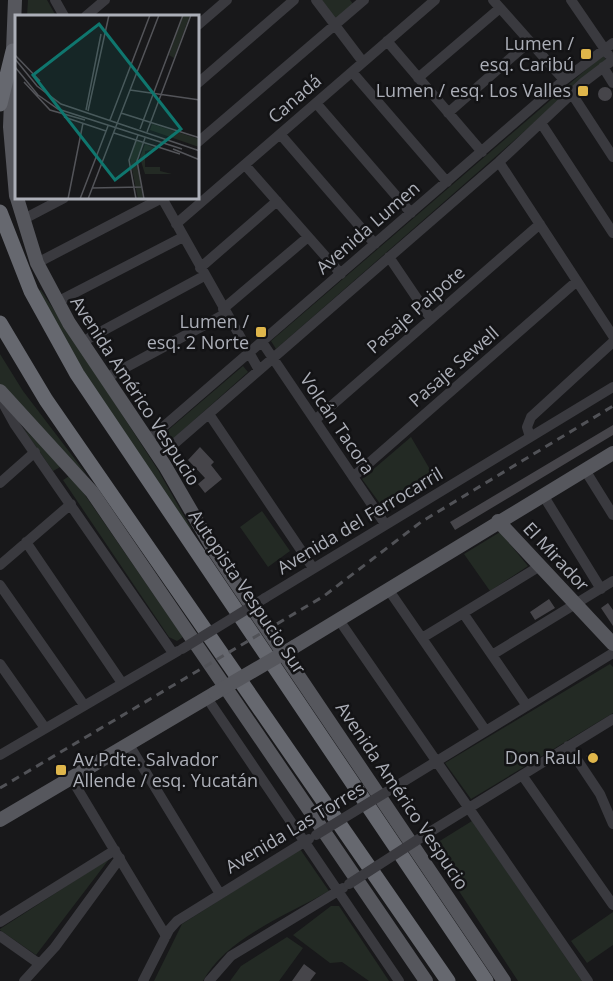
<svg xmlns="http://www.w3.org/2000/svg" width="613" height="981" viewBox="0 0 613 981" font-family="'Open Sans',sans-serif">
<rect width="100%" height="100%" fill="#18181a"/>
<path fill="#232a24" d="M28,0H47L56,16H27Z
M320,0H350L354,5L335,20Z
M603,55L606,60L276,349L271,341Z
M41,290L158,470L191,528L189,531L107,413L38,291Z
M0,354L23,391L87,475L27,417L0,384Z
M243,366L248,372L165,446L160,437Z
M23,428L62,466L53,471Z
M411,437L435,478L384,509L362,479Z
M71,475L87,498L183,637L177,641L169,637L63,480Z
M262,511L290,551L268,567L240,527Z
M500,532L528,566L490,591L464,554Z
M610,664L613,667V713L471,799L445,763Z
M472,821L582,981H518L430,847Z
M300,849L329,891C287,915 226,938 203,981H154L182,924Z
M110,858L36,955L0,930V929Z
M331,906H339L389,981H369L342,962L330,963L293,935Z
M613,912V945L587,963L571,941Z
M287,937L303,948L279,981H230L241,966Z"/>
<path fill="#46454a" d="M598 94a7 7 0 1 1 14 0a7 7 0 1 1-14 0Z
M613,425V435L455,530L450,522Z
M200,447L214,462L211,465L222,479L205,493L198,484L205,478L188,460Z
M549,599L555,608L535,620L530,612Z
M608,603L613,610V626L601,608Z
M593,750L600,760L593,765L586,756Z
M304,964L316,973L310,981H292Z"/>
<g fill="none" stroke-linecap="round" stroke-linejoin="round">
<path stroke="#3a3a3f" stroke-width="10" d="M55,0L64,16
M316,0L363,62
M493,0L564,80
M571,0L608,54
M86,16L105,0
M198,25L227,0
M387,41L482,152
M603,67L613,83
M352,72L447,182
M418,78L500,8
M198,83L294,0
M572,94L613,157
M316,103L411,213
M448,113L529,42
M541,123L613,233
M280,134L375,244
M198,142L364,0
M499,162L613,336
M245,165L341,274
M22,220L64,198
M176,224L435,0
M389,257L431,319
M37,263L162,198L259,370
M200,268L277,201
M57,302L183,237
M223,309L308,237
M82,342L204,276
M262,342L385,524
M106,378L225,314
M0,398L15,425L173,653
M209,414L313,568
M315,420L540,224
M530,437L527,427L531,417L613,342
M148,440L564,80L613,43
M159,457L499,162L584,82L613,60
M585,470L613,515
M353,477L577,281
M0,483L35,452
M543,495L601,589
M26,542L122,683
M0,565L71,504
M0,585L84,705
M388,589L486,731
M265,598L613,387
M463,613L527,706
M339,620L588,981
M422,638L540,566
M492,655L613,581
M0,664L45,728
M207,698L399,981
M128,743L220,894
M568,746L600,794L613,824
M0,755L178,651
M522,775L613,905
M71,778L166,936
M393,788L613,653
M425,835L613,719
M0,922L115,850
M0,936L38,963
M24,981L55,947L120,858
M143,981L169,930L177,921L309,839
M209,981L231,956L343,888"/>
<path stroke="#56575d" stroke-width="14" d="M15,0L10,127L16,196
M17,198L37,263L69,323L165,466L215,552L504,981
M0,391L92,492L426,981
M498,521L613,644
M294,647L613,453
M0,820L215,693"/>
<path stroke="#66686f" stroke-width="15" d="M0,104L13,51
M0,212L31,291L77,374L486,981
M0,323L46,400L448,981"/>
<path stroke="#515257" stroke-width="3" stroke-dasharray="8 6" stroke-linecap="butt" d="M0,788L324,596L421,522L613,406"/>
<path stroke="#3a3a3f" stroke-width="10" d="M182,649L265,598
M316,835L393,788
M349,884L425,835"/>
<path stroke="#56575d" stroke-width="14" d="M215,693L294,647"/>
</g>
<g fill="#dfb64b" stroke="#131315" stroke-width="2">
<rect x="580" y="48" width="12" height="12" rx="3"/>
<rect x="577" y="85" width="12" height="12" rx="3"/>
<rect x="255" y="326" width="12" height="12" rx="3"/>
<circle cx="593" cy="758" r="6"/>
<rect x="55" y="764" width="12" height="12" rx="3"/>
</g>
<g text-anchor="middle" stroke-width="5" stroke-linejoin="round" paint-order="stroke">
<g font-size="18" fill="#acafb8" stroke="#131315" text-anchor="end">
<text x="574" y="50">Lumen /<tspan x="574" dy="21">esq. Caribú</tspan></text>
<text x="571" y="97">Lumen / esq. Los Valles</text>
<text x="249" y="328">Lumen /<tspan x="249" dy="21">esq. 2 Norte</tspan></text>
<text x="581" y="764">Don Raul</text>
<text x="73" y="766" text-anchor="start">Av.Pdte. Salvador<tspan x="73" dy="21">Allende / esq. Yucatán</tspan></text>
</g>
<g font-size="18" fill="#acafb8" stroke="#131315">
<text transform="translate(295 99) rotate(-41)" y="6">Canadá</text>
<text transform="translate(368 228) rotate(-41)" y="6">Avenida Lumen</text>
<text transform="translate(416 310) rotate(-41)" y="6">Pasaje Paipote</text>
<text transform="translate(454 367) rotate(-41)" y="6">Pasaje Sewell</text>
<text transform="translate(135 391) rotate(57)" y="6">Avenida Américo Vespucio</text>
<text transform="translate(337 424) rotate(56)" y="6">Volcán Tacora</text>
<text transform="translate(360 521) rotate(-31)" y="6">Avenida del Ferrocarril</text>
<text transform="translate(556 557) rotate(47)" y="6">El Mirador</text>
<text transform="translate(247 592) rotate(56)" y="6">Autopista Vespucio Sur</text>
<text transform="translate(402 796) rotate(56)" y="6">Avenida Américo Vespucio</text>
<text transform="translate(295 828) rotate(-31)" y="6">Avenida Las Torres</text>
</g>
</g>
<g transform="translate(15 15)">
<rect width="184" height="184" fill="#18181a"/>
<path d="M168,0H175L159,43L154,40ZM137,109L184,124V132L135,115ZM121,126L128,128L122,143L128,184H123L115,144ZM130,129L142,134L130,136V152H145V156L157,159H130L125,143Z" fill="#232a24"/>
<path fill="none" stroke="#535459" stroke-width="1.5" d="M0,40L25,66M0,44L22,71L46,89L185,136M0,52L23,80L43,94L167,134M9,67L35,95L70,105M115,75L185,85M71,95L86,19M73,96L94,0M106,98L185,123M49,102L91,116M95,105L135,0M125,114L168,0M132,117L176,0M99,118L165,139M158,134L185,145M77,173L126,172M53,184L68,108M65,184L93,111M73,184L144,0M121,184L114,145L123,120M129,184L122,146L130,123"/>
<path fill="#0f766e" fill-opacity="0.15" stroke="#0f766e" stroke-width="3" d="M84,9L166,114L100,165L18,60Z"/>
<rect width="184" height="184" fill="none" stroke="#acafb8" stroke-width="3"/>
</g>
</svg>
